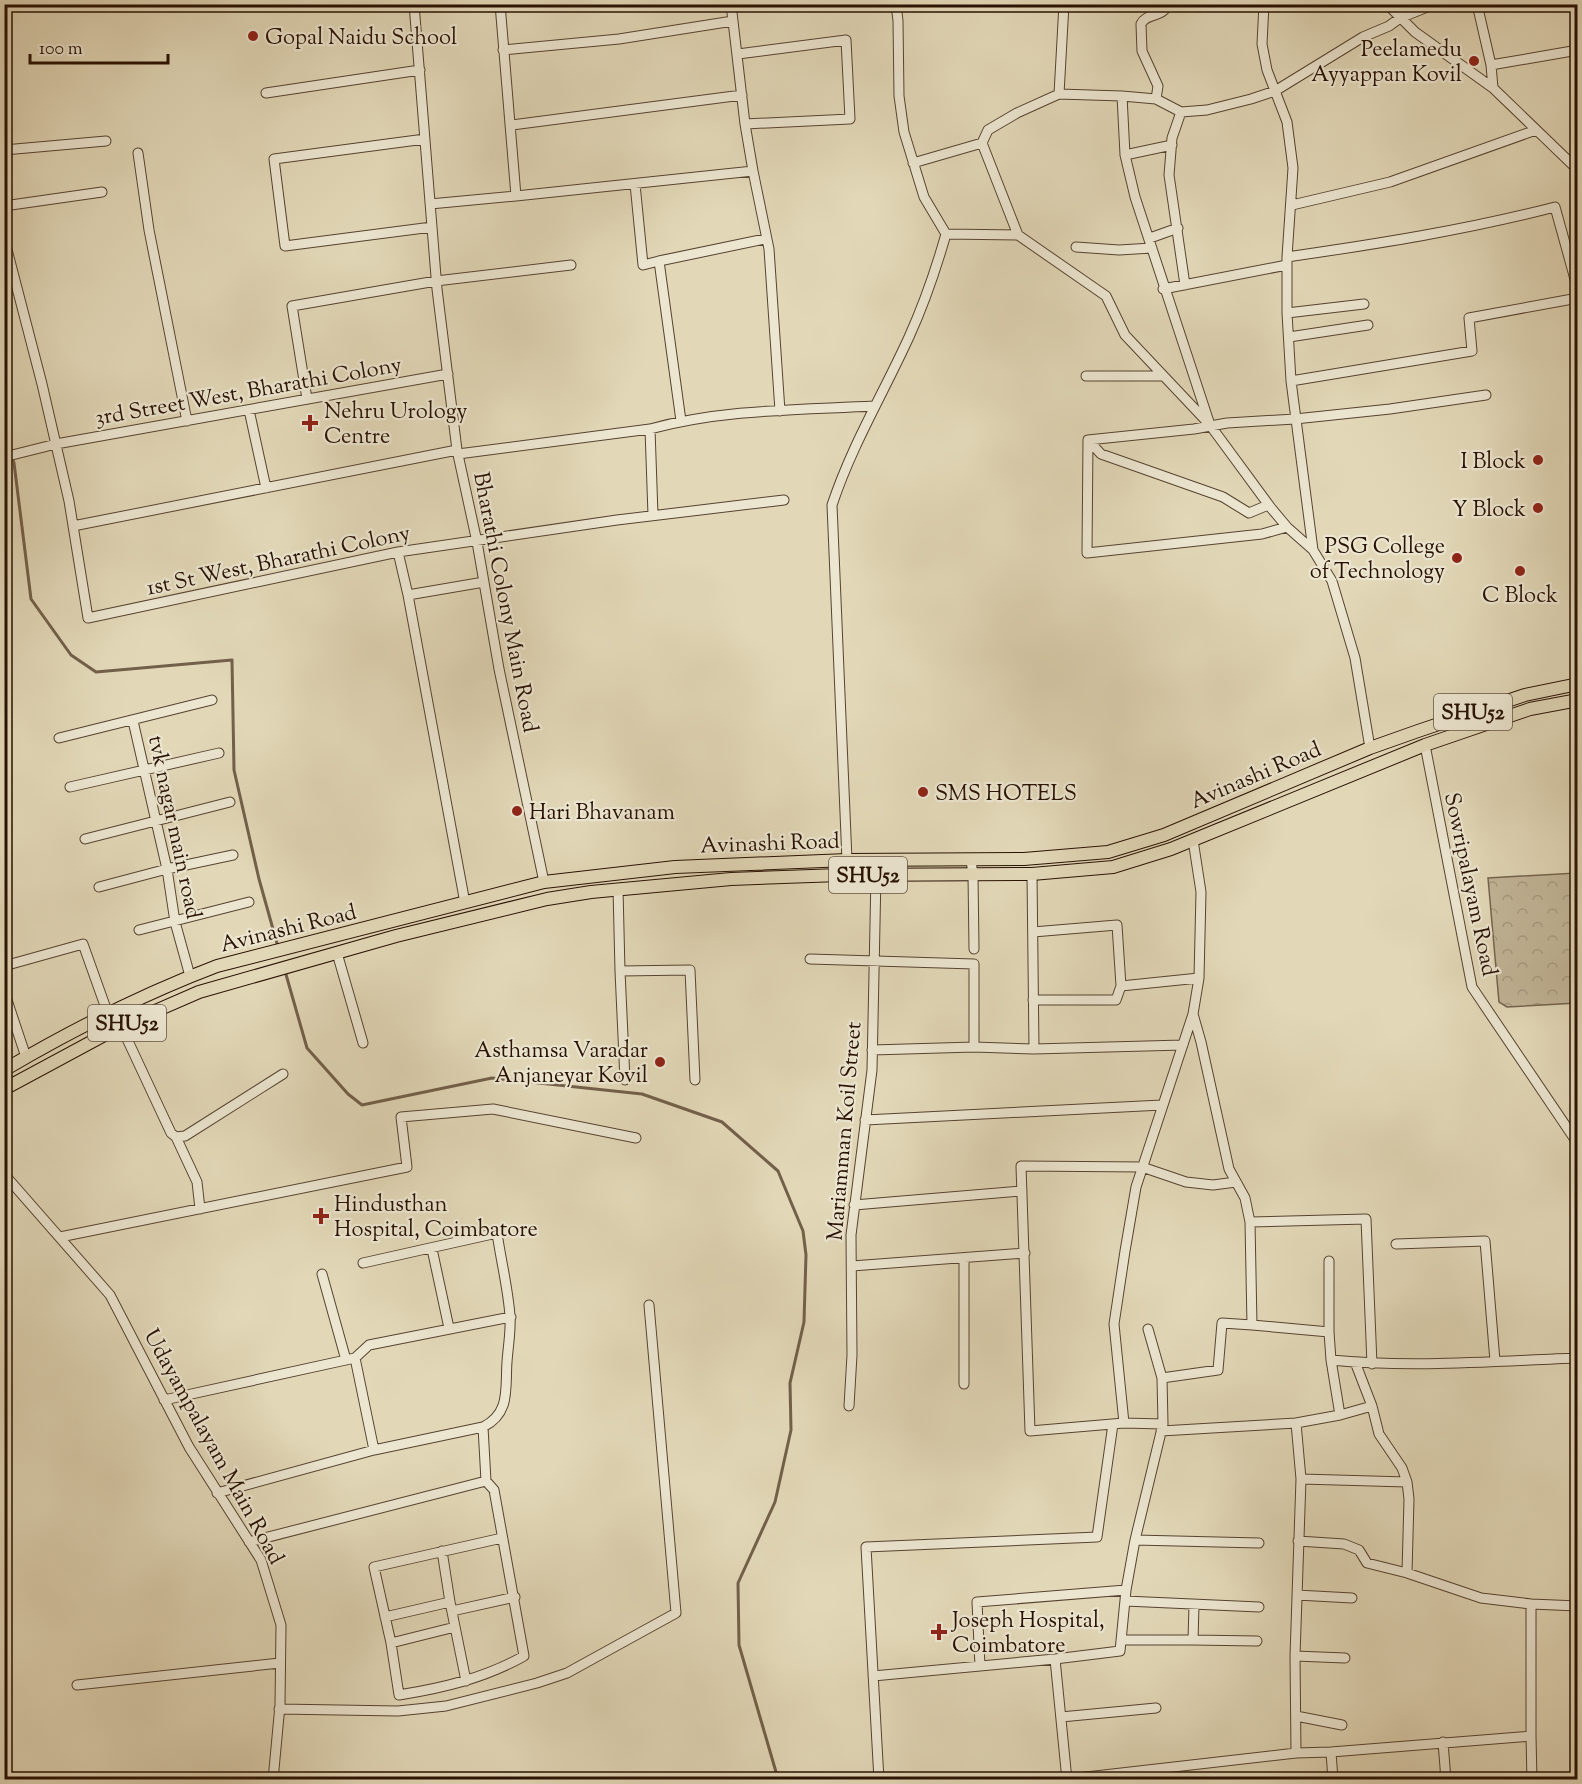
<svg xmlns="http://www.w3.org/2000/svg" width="1582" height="1784" viewBox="0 0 1582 1784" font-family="'Sorts Mill Goudy',serif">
<defs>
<pattern id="park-crowns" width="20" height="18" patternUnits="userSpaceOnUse" patternTransform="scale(1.5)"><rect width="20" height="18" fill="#c2b699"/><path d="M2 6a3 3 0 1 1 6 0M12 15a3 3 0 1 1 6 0" fill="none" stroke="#a79b82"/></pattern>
</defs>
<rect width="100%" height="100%" fill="#e2d8b8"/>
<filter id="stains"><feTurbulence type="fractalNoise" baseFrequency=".00333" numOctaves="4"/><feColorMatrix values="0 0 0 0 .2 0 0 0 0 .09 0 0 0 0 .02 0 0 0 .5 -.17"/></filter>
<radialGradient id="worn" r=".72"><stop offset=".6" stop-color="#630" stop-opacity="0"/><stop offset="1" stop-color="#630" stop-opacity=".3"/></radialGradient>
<path fill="url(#park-crowns)" stroke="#75644e" stroke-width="1.5" d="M1577,873V1003L1507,1007L1499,1002L1488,878Z"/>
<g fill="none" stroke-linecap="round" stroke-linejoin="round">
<path stroke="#72604a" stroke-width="3" d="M4,436L14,463L31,599L71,655L96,672L232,660L234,770L259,879L278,947
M285,971L307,1048L348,1094L362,1105L492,1078L642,1094L722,1122L778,1171L803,1231L806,1255L804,1322L790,1383L791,1430L775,1502L738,1583L739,1645L776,1772L786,1780"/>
<defs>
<path id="minor" d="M414,4L437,289L457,450L477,542L499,669L544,882
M500,4L516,196
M896,4L898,21L899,96L904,132L924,197L946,234L1018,235L1106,296L1125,335L1210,425L1271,508L1287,527L1313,550L1332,581L1355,658L1370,748
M1264,4L1262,44L1267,70L1287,122L1293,168L1287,257V313L1291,381L1313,550
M1387,4L1415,32L1493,88L1578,170
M1477,4L1491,65L1493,88
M503,50L619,39L733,21
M738,54L846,40L850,119L745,124
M1491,65L1578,50
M266,93L420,70
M1059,94L1064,4
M1122,96L1125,155L1135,197L1209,422
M1156,99L1158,86L1142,51L1141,24C1147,12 1161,19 1169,4
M1181,112L1172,138L1169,175L1185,285
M512,125L742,95
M425,139L274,159L285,246L432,227
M982,143L1018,235
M4,150L106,141
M138,153L149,230L187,421
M1125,155L1172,145
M913,163L982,143L988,130L1017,113L1059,94L1122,96L1156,99L1181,112L1207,110L1251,99L1275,91L1363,37L1389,26L1400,18L1435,4
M753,171L769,249L780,411
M635,184L643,265L659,261
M430,204L516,196L753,171L745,124L731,4
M1292,205L1390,182L1536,130
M4,206L102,192
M4,238L42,384L69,501L88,618L398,552L617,520L784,500
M1150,238L1178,228
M1076,247L1119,250L1152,248
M1287,257C1377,244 1466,230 1555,207L1578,290
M1163,289L1287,265
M1287,313L1364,304
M1289,337L1368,325
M1086,376H1163
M1291,381L1472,351L1469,318L1578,298
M307,399L292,306L436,281L571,265
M249,410L266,488
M681,421L659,261L765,239
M650,429L653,515
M1088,440L1101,454L1223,497L1249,513L1268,505
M458,454L650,429C724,409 799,410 874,406
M4,457L56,444L448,374
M73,526L457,450
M1287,527L1262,534L1087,553L1088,440L1194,429L1227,423L1295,419L1390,409L1486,395
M398,552L408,595L465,903
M408,595L484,582
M133,721L167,869L175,922L190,976
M59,738L212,700
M1425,745L1472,987L1578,1144
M70,787L219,753
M85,839L230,802
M1193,840L1201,892L1199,978L1193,1014L1136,1187L1125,1251L1114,1324L1124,1423L1030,1431L1021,1166L1142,1167L1186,1182L1213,1185L1236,1182
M847,860L832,505C852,445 883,394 909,337C924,304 936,269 946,234
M971,860L973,875L974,949
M1032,874L1034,1049
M99,887L167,869L233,855
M618,889L620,971L625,1080
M139,930L249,902
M1033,932L1117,925L1121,986
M337,953L363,1043
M810,959L974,964V1047
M4,966L83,944L108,1014
M620,971L690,970L695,1080
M4,991L26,1057
M1033,1000H1116L1121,986L1199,978
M1193,1014L1201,1042L1229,1169L1245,1198L1250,1222L1252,1325L1329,1332L1331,1360C1413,1368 1496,1361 1578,1358
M121,1026L171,1133L176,1137L185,1136L283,1074
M872,1050L974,1047L1034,1049L1183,1045
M865,1120L1162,1105
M176,1137L197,1182L200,1209
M4,1174L110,1295L189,1447L261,1560L281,1625L280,1705L273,1780
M854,1205L1022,1191
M1250,1222L1366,1219L1372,1364
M60,1237L407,1167L401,1117L493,1109L636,1138
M1396,1244L1485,1241L1495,1361
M432,1249L449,1328
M964,1258V1384
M1329,1261V1332
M363,1263L497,1233C501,1261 508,1288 510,1316C511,1331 508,1347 507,1362C505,1388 511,1413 483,1427L374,1450
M852,1266L1025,1253
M322,1274L346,1360
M1148,1329L1162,1378L1163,1424
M1162,1378L1218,1370L1222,1323L1252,1325
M164,1400L355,1358L369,1345L511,1317
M849,1406L852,1355L851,1235L872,1070L876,875
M1340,1415L1372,1406
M1296,1423L1340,1415L1331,1360
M483,1427L486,1481L494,1490L524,1656C485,1678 443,1688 399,1695L391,1643L374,1567L502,1538
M1161,1431L1296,1423L1301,1479L1295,1656L1296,1753
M1301,1479L1407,1482L1402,1468L1379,1434L1372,1406L1355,1362
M217,1493L374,1450L355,1358
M1135,1540L1259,1543
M1298,1541L1344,1544L1359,1550L1367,1563L1407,1573L1481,1598L1531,1604
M249,1542L486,1481
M442,1551L450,1602L466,1681
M1407,1573L1409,1499L1407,1482
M1297,1595L1352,1598
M1125,1601L1259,1607
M1194,1605L1193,1640L1257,1641
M452,1611L515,1597
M385,1617L450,1602
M1121,1640H1193
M391,1643L455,1627
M1295,1656L1345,1658
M980,1666L977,1602L1126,1590
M873,1676L1055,1659
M77,1685L280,1663
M279,1709L398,1711L446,1706L537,1683L567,1673L676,1613L649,1305
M1296,1716L1342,1725
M1061,1717L1156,1708
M1531,1736V1604L1578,1606
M1443,1742L1446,1780
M1331,1752L1531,1736L1532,1780
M879,1780L866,1547L1097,1537L1113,1424
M1060,1780L1296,1753L1331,1752L1333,1780
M1067,1780L1055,1659L1120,1651L1126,1590L1135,1540L1163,1424L1124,1423"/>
<path id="major" d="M4,1070C72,1030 143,994 217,966L544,882L675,867L847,860L1024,859L1108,852L1164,835L1370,748L1418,731L1525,695L1578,684
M4,1089L121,1026L199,992L396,936L547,899L591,892L731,879L840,875L1032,874L1113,867L1171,849L1425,745L1530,709L1578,700"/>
</defs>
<use href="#minor" stroke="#564330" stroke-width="11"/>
<use href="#major" stroke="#281103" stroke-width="14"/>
<use href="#minor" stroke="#ece6d1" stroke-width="9"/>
<use href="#major" stroke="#e2d8b8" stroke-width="12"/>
</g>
<g fill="#8f2418" stroke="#ece6d1" stroke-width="2">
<circle cx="253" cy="36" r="6"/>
<circle cx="1474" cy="61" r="6"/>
<path d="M307 414h6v6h6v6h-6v6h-6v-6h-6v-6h6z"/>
<circle cx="1538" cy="460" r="6"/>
<circle cx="1538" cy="508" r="6"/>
<circle cx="1457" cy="558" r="6"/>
<circle cx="1520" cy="571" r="6"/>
<circle cx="923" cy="792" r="6"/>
<circle cx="517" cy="811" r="6"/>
<circle cx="660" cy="1062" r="6"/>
<path d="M318 1207h6v6h6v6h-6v6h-6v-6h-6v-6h6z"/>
<path d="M936 1623h6v6h6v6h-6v6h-6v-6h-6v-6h6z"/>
</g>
<g text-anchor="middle" stroke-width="4.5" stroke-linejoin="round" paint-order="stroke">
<g fill="#ece6d1" stroke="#635141" stroke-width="1.5">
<rect x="1434" y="694" width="78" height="36" rx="4.5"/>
<rect x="829" y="857" width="78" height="36" rx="4.5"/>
<rect x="88" y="1005" width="78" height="36" rx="4.5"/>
</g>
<g font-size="21" font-weight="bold" fill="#281103">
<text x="1473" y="719">SHU52</text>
<text x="868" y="882">SHU52</text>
<text x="127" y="1030">SHU52</text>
</g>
<g font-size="22" fill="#281103" stroke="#ece6d1" text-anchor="start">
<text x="265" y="44">Gopal Naidu School</text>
<text x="1462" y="56" text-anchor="end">Peelamedu<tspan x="1462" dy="25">Ayyappan Kovil</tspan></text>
<text x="324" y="418">Nehru Urology<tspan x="324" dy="25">Centre</tspan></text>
<text x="1526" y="468" text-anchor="end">I Block</text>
<text x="1526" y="516" text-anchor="end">Y Block</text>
<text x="1445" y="553" text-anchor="end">PSG College<tspan x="1445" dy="25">of Technology</tspan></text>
<text x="1520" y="602" text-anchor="middle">C Block</text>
<text x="935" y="800">SMS HOTELS</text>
<text x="529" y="819">Hari Bhavanam</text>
<text x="648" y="1057" text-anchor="end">Asthamsa Varadar<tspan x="648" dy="25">Anjaneyar Kovil</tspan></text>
<text x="334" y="1211">Hindusthan<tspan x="334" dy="25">Hospital, Coimbatore</tspan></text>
<text x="952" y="1627">Joseph Hospital,<tspan x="952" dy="25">Coimbatore</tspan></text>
</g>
<g font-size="22" fill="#281103" stroke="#ece6d1">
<text transform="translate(248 390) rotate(-10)" y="8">3rd Street West, Bharathi Colony</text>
<text transform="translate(278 559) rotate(-12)" y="8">1st St West, Bharathi Colony</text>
<text transform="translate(507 602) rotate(79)" y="8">Bharathi Colony Main Road</text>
<text transform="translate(1255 774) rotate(-23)" y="8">Avinashi Road</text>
<text transform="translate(176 827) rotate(78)" y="8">tvk nagar main road</text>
<text transform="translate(770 842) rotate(-2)" y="8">Avinashi Road</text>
<text transform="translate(1472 884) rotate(78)" y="8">Sowripalayam Road</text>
<text transform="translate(288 927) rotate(-14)" y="8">Avinashi Road</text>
<text transform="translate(843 1131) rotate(-85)" y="8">Mariamman Koil Street</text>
<text transform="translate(215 1446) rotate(61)" y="8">Udayampalayam Main Road</text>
</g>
</g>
<rect width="1582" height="1784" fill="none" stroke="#e2d8b8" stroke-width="24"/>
<rect x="6" y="6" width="1570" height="1772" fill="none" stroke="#281103" stroke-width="3"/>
<rect x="12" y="12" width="1558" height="1760" fill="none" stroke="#281103" stroke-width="1.5"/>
<path d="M30 54v9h138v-9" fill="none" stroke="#281103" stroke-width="3"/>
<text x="39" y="54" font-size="18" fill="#281103" stroke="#ece6d1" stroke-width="4.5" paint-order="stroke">100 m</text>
<rect width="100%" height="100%" filter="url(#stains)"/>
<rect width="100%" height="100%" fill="url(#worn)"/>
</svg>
